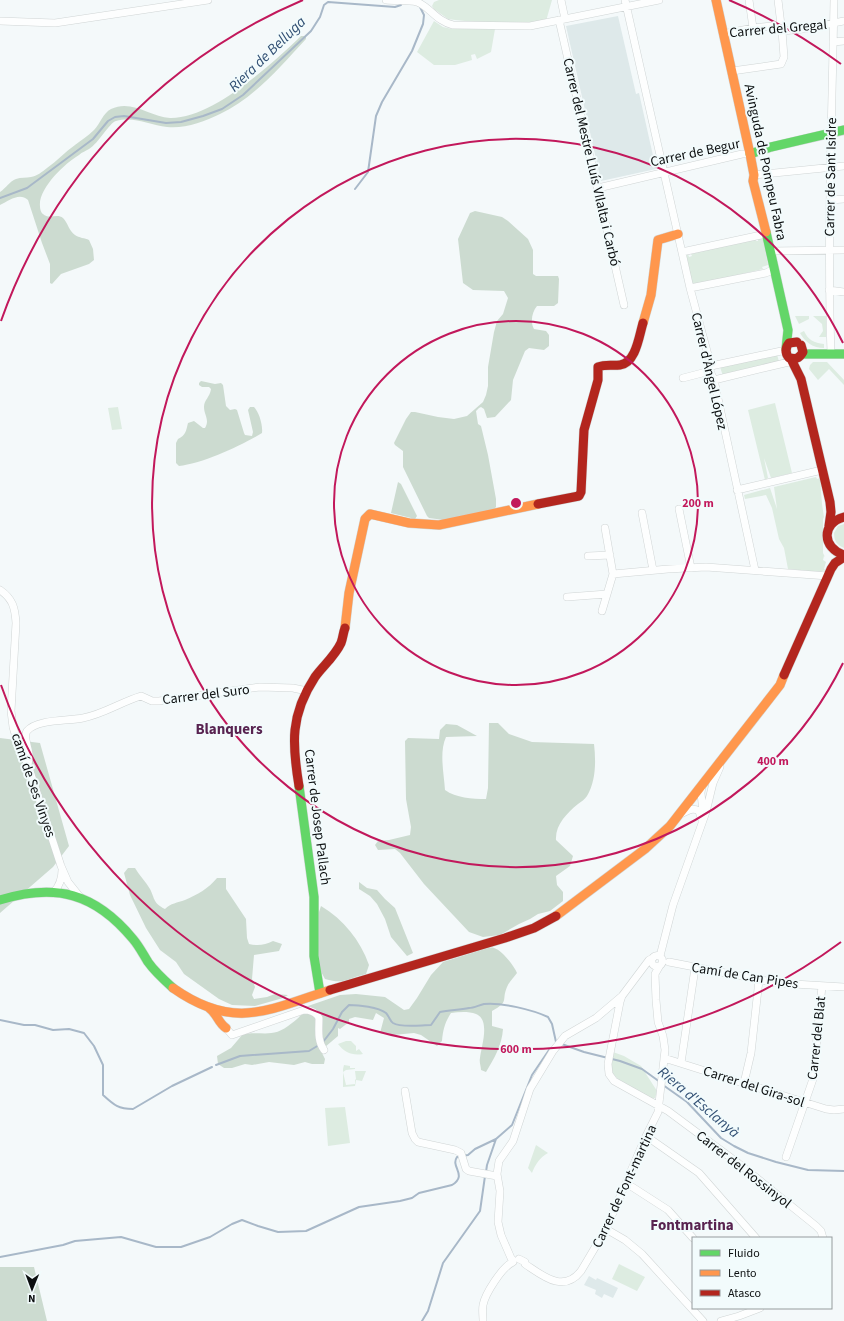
<svg xmlns="http://www.w3.org/2000/svg" width="844" height="1321" viewBox="0 0 844 1321" font-family="'Source Sans 3',sans-serif">
<rect width="100%" height="100%" fill="#f4f9fa"/>
<path fill="#dee9ea" d="M618,16L636,94L639,93L656,169L601,181L566,26Z
M589,1276L596,1280L597,1278L618,1288L613,1298L604,1294L602,1298L595,1294L596,1290L584,1285Z"/>
<path fill="#ddece1" d="M439,0H552L546,21L533,23L495,24L455,20L448,19L434,9L432,6L434,2Z
M434,21L443,27L452,29H495L491,52L477,59L475,54L471,55L472,60L455,65H434L417,52Z
M758,237L761,238L763,240L768,265L762,267L763,269L699,284H692L686,255L688,254L689,257L692,256L691,254L755,238L756,241H758Z
M795,316H809V319L799,324Z
M813,316H826V337H819L823,331L822,324Z
M804,331C808,340 814,343 824,344V348C813,348 805,342 800,333Z
M777,354L779,362L723,376L720,367Z
M813,362H827L844,380V385L829,369L818,380L809,369L810,365Z
M775,403L792,473L771,478L764,458L768,478L765,480L748,410Z
M118,407L122,429L112,430L108,408Z
M816,477L817,479L820,478L822,504L824,517L823,519V553L825,557L824,556L823,560L826,562L824,569L826,570L819,572L788,569L784,548L779,539L772,508L766,495L745,499L744,495L770,488L777,509L774,487Z
M844,524V548C837,545 834,541 834,533L838,526Z
M346,1041H351L356,1046V1051L359,1049L363,1054C352,1056 344,1052 338,1044Z
M613,1052L624,1056L641,1066L657,1091L655,1098H651C642,1093 614,1081 611,1070C609,1065 612,1057 613,1052Z
M344,1065L350,1066V1068H355V1069L346,1070L343,1072L346,1085L355,1084V1080L356,1079L355,1071H366L362,1081L356,1080L355,1086L343,1087V1069Z
M345,1107L350,1143L328,1146L325,1108Z
M536,1145L548,1153C540,1157 535,1165 532,1173L528,1168Z
M619,1264L645,1277L637,1291L612,1279Z"/>
<path fill="#ccdbd0" d="M301,36H306V39C280,67 254,98 220,114C204,122 184,129 167,127C150,125 134,116 116,121C109,123 99,143 89,149C86,151 82,152 79,155C65,163 38,189 40,206C40,209 41,213 43,214C49,220 57,213 63,218C68,223 69,231 75,235C79,238 85,238 89,240L93,249L94,260L89,264L61,274L52,284L50,283V264L42,243L28,200C19,192 9,201 0,205V192C6,188 10,181 16,179C21,177 26,178 31,177C37,176 42,172 47,168C57,161 65,152 75,145C81,140 88,136 94,130C100,124 103,113 111,109C132,99 150,117 170,118C212,119 272,64 301,36Z
M475,211L502,217L508,221L528,239L533,250V274L536,276H558L559,279L558,303L554,306H537C532,312 530,322 534,329L546,331L549,335V346L544,350L529,348L525,351L513,380L511,400L495,417L487,418L484,409L481,407L479,408L476,411L478,424L481,426L488,455L496,499V507L494,509L444,520L429,518L427,516L403,467V451L395,445L394,443L406,419L411,412H415L438,417L454,419L467,416L483,402L486,395L488,386V367L494,332L497,321L503,314L508,298L504,291L473,290L463,283L458,239L470,213Z
M201,381L215,384L221,383L223,385L226,406L230,410L235,409L237,410L244,433L245,435L252,436L253,432L248,410L250,407H254C259,412 263,425 262,433C243,445 202,464 179,466L176,463V443L178,439C186,435 186,431 188,423L194,421L203,428H205C210,420 204,415 204,407C204,400 210,397 211,389L209,387H202L199,385V383Z
M398,482L401,484L417,516L415,519L391,513Z
M489,723H498L509,734L532,742L594,744C596,761 596,781 587,796C585,799 581,802 578,804C567,813 555,825 556,840L573,856L570,866L556,876L557,885L563,892V901L550,911L538,914L530,919L519,924L500,935L483,937L469,932L424,884L400,853L395,849L378,850L375,845L378,841L389,840L410,835L411,827L406,799L405,741L408,738L439,739L440,730L446,724L457,725L477,736L446,737C439,752 444,774 445,790C456,798 472,799 486,799L488,788Z
M0,738L40,743L69,846L53,867L0,913Z
M128,868H135C139,875 146,882 150,889C155,899 153,903 165,909C171,903 177,903 185,900C197,895 209,888 217,878H226V889L246,919L247,938L249,944C258,946 265,945 273,941L282,944L279,951L254,955L252,979L255,987L252,995L254,999L267,997L275,994L288,995L283,998L255,1006L232,1005L219,999L184,974L176,962L160,950L146,928L130,895L124,873Z
M359,882L367,888L377,890L385,899L395,908L413,953L407,956L391,937L385,919L377,904L370,896L359,889Z
M321,906C344,920 360,940 369,965L366,974C348,978 345,985 325,979L319,968L318,915Z
M488,948C490,948 492,947 494,948C502,950 514,966 517,973C514,977 509,982 507,987C501,1001 510,1001 492,1011V1026L503,1029C502,1045 494,1059 486,1072L481,1070C481,1066 479,1062 480,1058C481,1047 491,1020 476,1014C468,1011 459,1012 451,1013C445,1022 443,1030 442,1041L437,1046L421,1035L414,1033L393,1035L380,1033L384,1018L376,1013L373,1020L355,1017L349,1019V1022L340,1029L338,1028V1036L325,1047L322,1053L325,1059L324,1064H312L305,1062L294,1065L269,1062L252,1065L245,1064L232,1068H224L218,1064L217,1056L231,1048L243,1034C264,1031 273,1039 292,1023C296,1020 300,1017 303,1012L306,1011L308,1006L340,995L356,994L385,997L404,1010L409,1009L417,998L431,975L443,962Z
M0,1267H34L47,1321H0Z"/>
<g fill="none" stroke-linecap="round" stroke-linejoin="round">
<path stroke="#a8b8c8" stroke-width="2" d="M355,189L368,172L376,116L382,102L412,51L423,24L424,15L420,7
M0,198L27,188L93,139L108,121L115,117L124,116L166,123L181,122L203,116L222,109L243,95L311,31L320,17L324,5L328,2L395,7L401,5
M0,1020L24,1025H35L53,1030L69,1029L84,1033L94,1046L103,1065V1095C114,1105 118,1109 133,1109L172,1086L212,1067
M323,1042L333,1029L342,1012L349,1005C359,1005 378,1007 386,1013C389,1016 390,1021 393,1023C401,1028 421,1025 431,1025L440,1012C450,1010 459,1010 469,1008C474,1008 479,1005 484,1004C501,1002 533,1010 548,1017L552,1024L556,1042L584,1052L620,1061L642,1069L660,1082
M216,1065L240,1056L309,1051L319,1045
M663,1085L687,1102L721,1138L734,1146L748,1153L776,1162L808,1170L844,1171
M486,1172L487,1165L496,1139
M0,1257L63,1245L75,1241L121,1237L156,1247H181L210,1237L232,1224L242,1220L258,1226L278,1232L306,1231L359,1207L400,1201L412,1198L419,1193L452,1185C468,1175 450,1167 457,1157L468,1155L475,1149L496,1139L512,1125L532,1075L549,1050
M422,1321L428,1311L443,1263L480,1211L485,1176"/>
<defs>
<path id="street" d="M386,0C396,1 408,0 417,2C430,7 436,21 453,25L530,26L659,0
M561,0L565,19
M625,0L690,288L711,366L710,371L714,380L755,570
M749,0L753,28
M778,0L781,25
M559,20L624,305
M0,21L55,23L208,0
M723,34L753,28L781,25L782,31L803,29L844,21
M833,42L844,41
M732,71L781,64L784,57L782,31
M754,175L844,166
M598,188L742,154H750
M830,200L844,199
M770,251L844,250
M682,252L766,234
M690,288L766,273L774,269
M829,290L844,292
M831,354C827,236 832,118 834,0
M711,366L786,350
M683,378L710,371
M714,380L789,362V358
M737,490L822,470
M679,509L691,568
M642,513L653,570
M605,528L613,574
M588,556L610,555
M0,590C13,599 15,608 16,623L11,711L13,727L16,737L28,765L61,866L68,882L80,897
M567,597L607,594
M602,611L613,574L668,569L706,567L828,576
M28,764C29,761 29,758 29,755C29,749 23,736 27,731C37,719 69,721 83,718C104,714 121,702 141,696L152,701H159L260,687L293,688L307,691
M702,786L701,793L703,813
M681,814C687,811 692,807 699,811L701,818
M54,892C60,885 62,879 62,870
M651.5 961a5.5 5.5 0 1 1 11 0a5.5 5.5 0 1 1-11 0Z
M660,956L673,905L706,812L713,783L720,767
M669,962L777,983L844,987
M622,996L620,1002L608,1064L609,1074L614,1081L668,1111L738,1163L816,1226L821,1231L823,1238
M226,1028L232,1035L304,1010C310,1010 316,1012 319,1018C319,1030 317,1040 324,1050
M664,1058L826,1109L834,1110L844,1109
M681,1063L695,968
M744,1083L751,1053L759,980
M405,1091L412,1133L415,1139L418,1142L455,1150L461,1153L466,1169L469,1171L497,1176
M646,1136L699,1173L756,1238
M786,1157L813,1079L822,986
M626,1183L668,1210L693,1238
M606,1229L625,1240L642,1254L703,1321
M519,1259L525,1262V1264C542,1275 563,1294 581,1271L606,1229L646,1136L658,1112L665,1050L663,1036L658,1022L656,1000L655,974L659,967
M513,1260L511,1258L501,1235L498,1222L500,1191L497,1174L499,1161L513,1141L530,1089L553,1051L565,1036L596,1018L622,996L649,960L653,958
M483,1321C483,1316 482,1310 483,1305C485,1294 502,1267 513,1262
M721,1321L739,1316L760,1308"/>
<path id="fast" d="M750,154L771,147L844,130
M766,232L788,330L786,349
M802,354H844
M299,786L314,897V956L320,993
M0,900C56,883 95,893 133,939C139,946 143,954 148,962C155,972 164,980 173,988"/>
<path id="slow" d="M716,0L750,154L754,175L753,181L766,232
M643,323L651,295L658,240L678,234
M345,628L349,593L365,519L370,514L409,523L439,525L538,504
M556,916L645,849L670,826L780,685L784,675
M173,988C234,1031 268,1010 330,990
M209,1008C217,1013 218,1023 226,1028"/>
<path id="jam" d="M797,342L789,343C785,348 785,353 789,358C796,359 799,359 803,352L801,345
M791,359L801,379L830,502L831,512L829,526
M538,504L579,496L581,492L584,430L598,380V367C606,364 612,366 620,365C636,363 639,336 643,323
M844,517C821,523 822,548 844,555
M784,675L831,569L835,563L844,557
M299,786C292,744 290,715 315,677C323,666 335,656 341,643C343,638 343,633 345,628
M330,990L505,938L534,928L556,916"/>
</defs>
<use href="#street" stroke="#d0d5d5" stroke-width="8"/>
<use href="#fast" stroke="#d0d5d5" stroke-width="10"/>
<use href="#slow" stroke="#d0d5d5" stroke-width="10"/>
<use href="#jam" stroke="#d0d5d5" stroke-width="10"/>
<use href="#street" stroke="#fdfefe" stroke-width="7"/>
<use href="#fast" stroke="#63d668" stroke-width="9"/>
<use href="#slow" stroke="#ff974d" stroke-width="9"/>
<use href="#jam" stroke="#b3261e" stroke-width="9"/>
</g>
<g fill="none" stroke="#c2185b" stroke-width="2">
<circle cx="516" cy="503" r="182"/>
<path d="M843 663A364 364 0 1 1 843 343"/>
<path d="M841 942A546 546 0 0 1 1 685M1 321A546 546 0 0 1 303 0M729 0A546 546 0 0 1 841 64"/>
</g>
<g text-anchor="middle" stroke-width="4" stroke-linejoin="round" paint-order="stroke">
<g font-size="14" fill="#0b0e0f" stroke="#f2fbfc">
<text transform="translate(778 28) rotate(-5)" y="5">Carrer del Gregal</text>
<text transform="translate(695 152) rotate(-12)" y="5">Carrer de Begur</text>
<text transform="translate(592 162) rotate(77)" y="5">Carrer del Mestre Lluís VIlalta i Carbó</text>
<text transform="translate(766 162) rotate(78)" y="5">Avinguda de Pompeu Fabra</text>
<text transform="translate(830 177) rotate(-89)" y="5">Carrer de Sant Isidre</text>
<text transform="translate(710 371) rotate(77)" y="5">Carrer d'Àngel López</text>
<text transform="translate(206 694) rotate(-7)" y="5">Carrer del Suro</text>
<text transform="translate(34 785) rotate(71)" y="5">camí de Ses Vinyes</text>
<text transform="translate(318 817) rotate(83)" y="5">Carrer de Josep Pallach</text>
<text transform="translate(745 975) rotate(9)" y="5">Camí de Can Pipes</text>
<text transform="translate(816 1038) rotate(-84)" y="5">Carrer del Blat</text>
<text transform="translate(754 1086) rotate(18)" y="5">Carrer del Gira-sol</text>
<text transform="translate(744 1169) rotate(38)" y="5">Carrer del Rossinyol</text>
<text transform="translate(624 1186) rotate(-65)" y="5">Carrer de Font-martina</text>
</g>
<g font-size="15" font-style="italic" fill="#325074" stroke="#f2fbfc">
<text transform="translate(267 54) rotate(-44)" y="5">Riera de Belluga</text>
<text transform="translate(699 1102) rotate(40)" y="5">Riera d'Esclanyà</text>
</g>
<g font-size="15" font-weight="bold" fill="#582350" stroke="#f2fbfc">
<text x="229" y="734">Blanquers</text>
<text x="692" y="1230">Fontmartina</text>
</g>
</g>
<circle cx="516" cy="503" r="6" fill="#c2185b" stroke="#f2fbfc" stroke-width="2"/>
<g font-size="12" text-anchor="middle" font-weight="bold" fill="#c2185b" stroke="#f2fbfc" stroke-width="4" stroke-linejoin="round" paint-order="stroke">
<text x="698" y="507">200 m</text>
<text x="773" y="765">400 m</text>
<text x="516" y="1053">600 m</text>
</g>
<rect x="692" y="1237" width="140" height="72" fill="#f2fbfc" stroke="#969c9d"/>
<rect x="700" y="1250" width="20" height="6" fill="#63d668" stroke="#969c9d"/>
<text x="728" y="1257" font-size="12" fill="#0b0e0f">Fluido</text>
<rect x="700" y="1270" width="20" height="6" fill="#ff974d" stroke="#969c9d"/>
<text x="728" y="1277" font-size="12" fill="#0b0e0f">Lento</text>
<rect x="700" y="1290" width="20" height="6" fill="#b3261e" stroke="#969c9d"/>
<text x="728" y="1297" font-size="12" fill="#0b0e0f">Atasco</text>
<g transform="translate(32 1289) rotate(181)" stroke="#f2fbfc" stroke-width="3" paint-order="stroke">
<path d="M0-3L7 15L0 10L-7 15Z" fill="#0b0e0f"/>
<text y="-6" font-size="11" font-weight="bold" text-anchor="middle" fill="#0b0e0f">N</text>
</g>
</svg>
